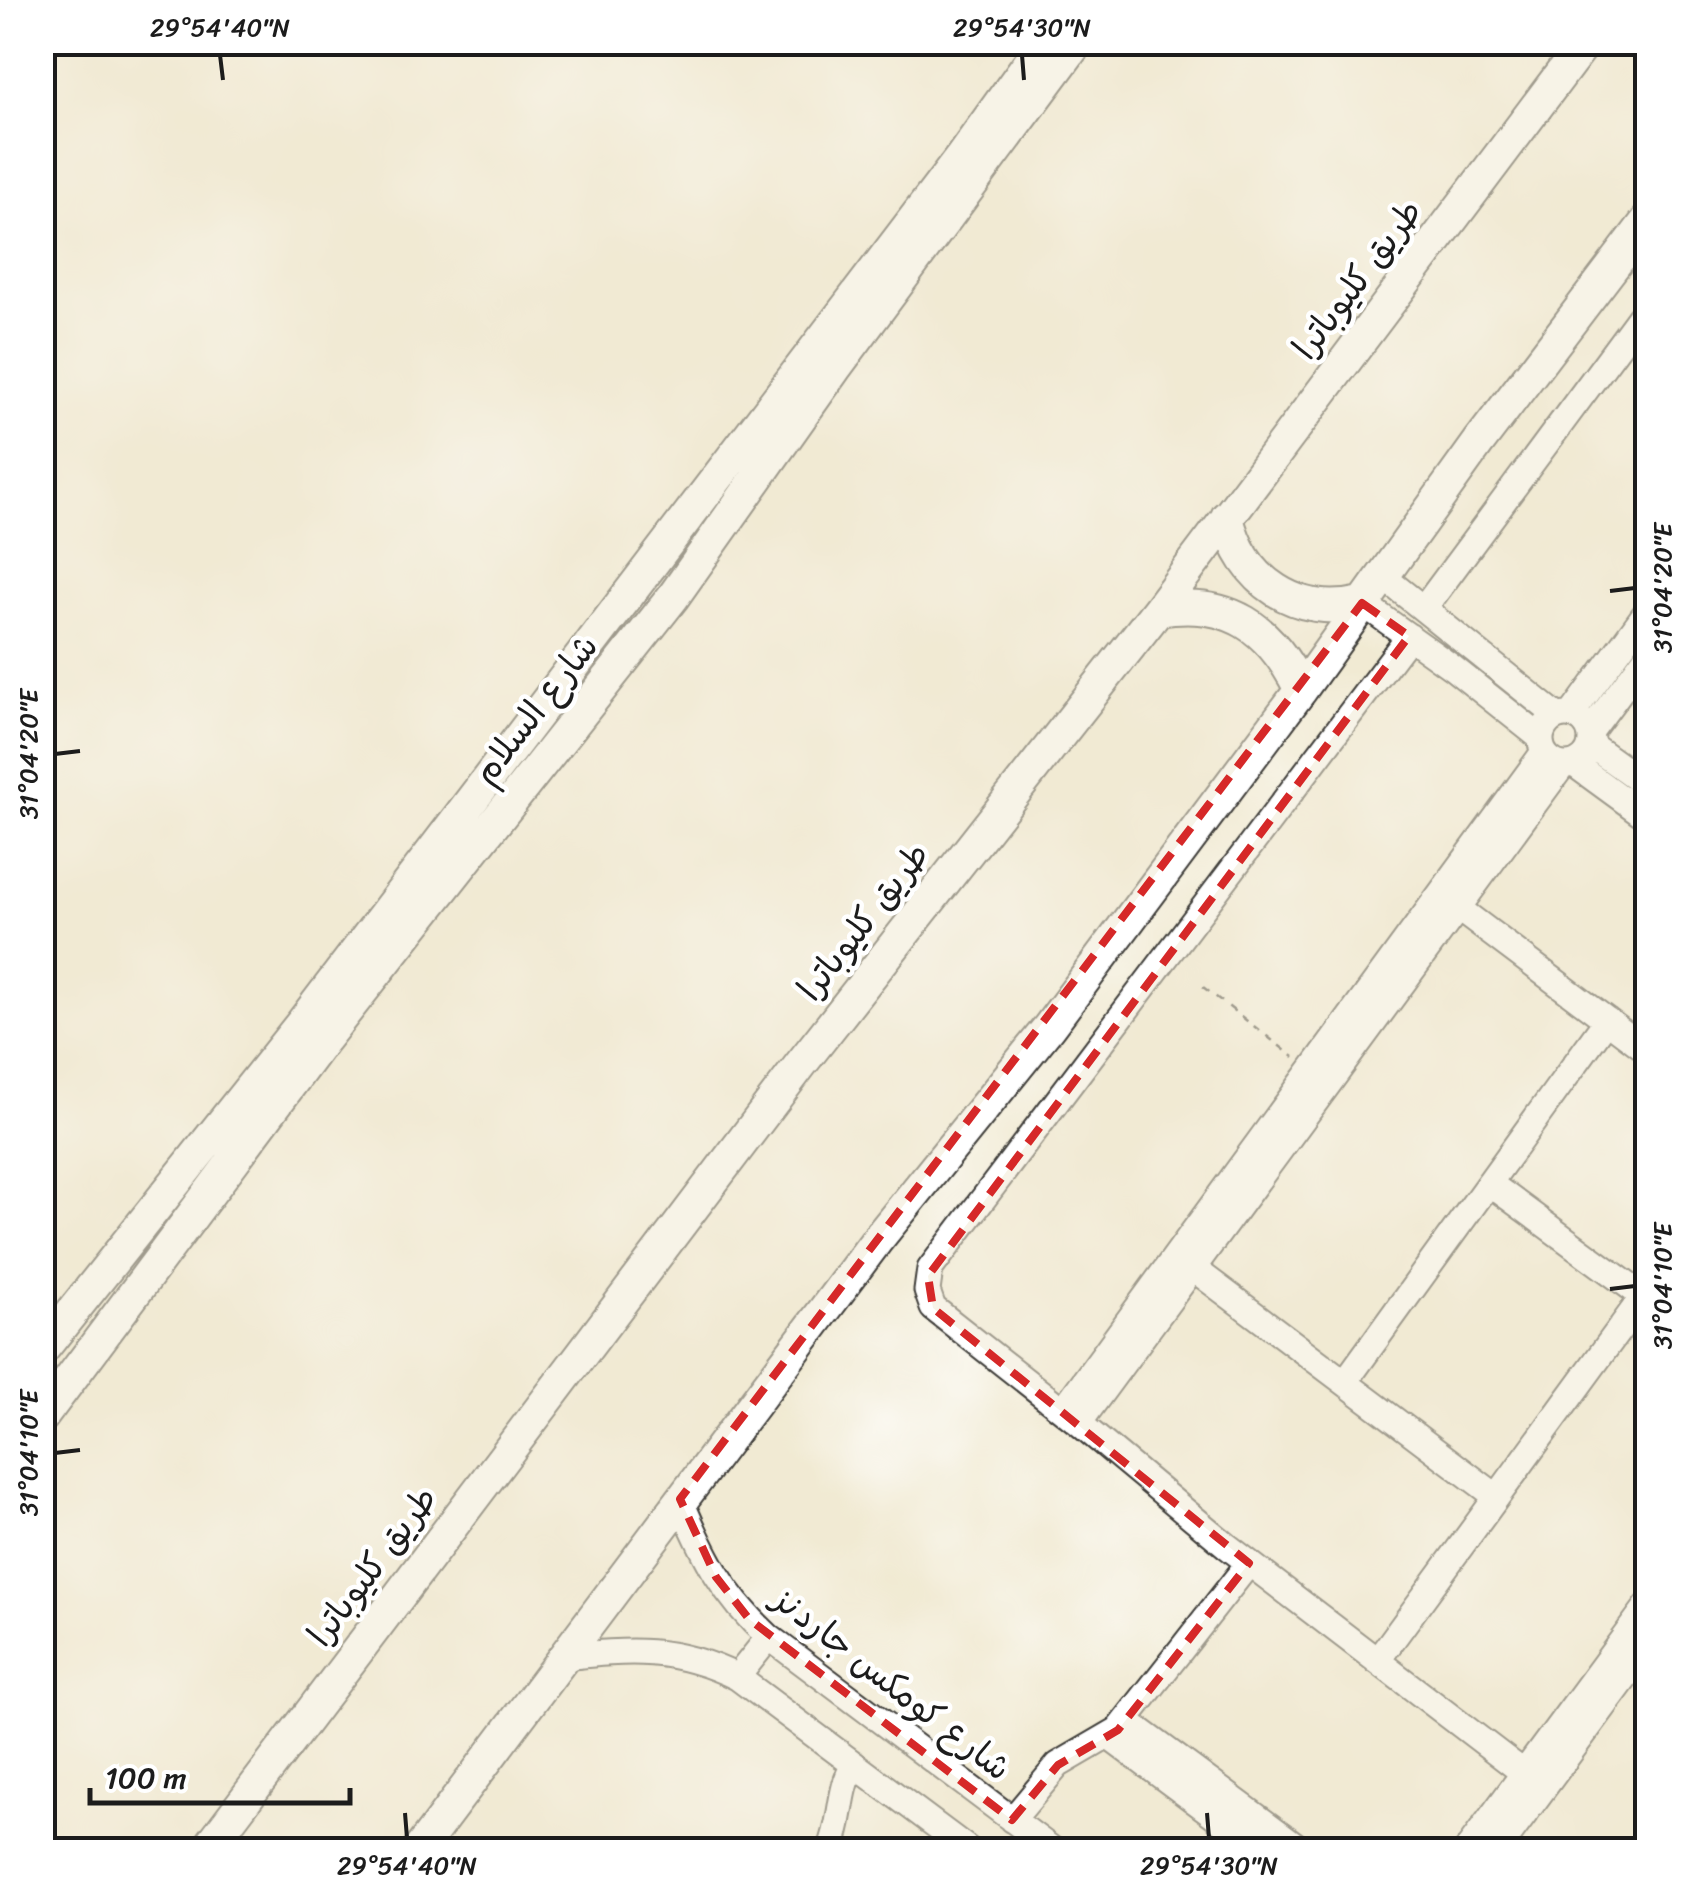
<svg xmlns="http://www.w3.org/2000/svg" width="1690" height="1893" viewBox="0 0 1690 1893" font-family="Sriracha,'Playpen Sans Arabic',sans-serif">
<rect width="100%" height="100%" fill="#fff"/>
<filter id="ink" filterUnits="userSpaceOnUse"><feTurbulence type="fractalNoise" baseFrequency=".01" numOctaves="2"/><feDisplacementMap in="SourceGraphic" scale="20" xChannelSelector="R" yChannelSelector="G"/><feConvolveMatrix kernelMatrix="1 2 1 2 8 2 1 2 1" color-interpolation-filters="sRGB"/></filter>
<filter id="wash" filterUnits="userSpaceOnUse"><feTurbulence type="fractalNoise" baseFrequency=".0048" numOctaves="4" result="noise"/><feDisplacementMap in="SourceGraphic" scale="40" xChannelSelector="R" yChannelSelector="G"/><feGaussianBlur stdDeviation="2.25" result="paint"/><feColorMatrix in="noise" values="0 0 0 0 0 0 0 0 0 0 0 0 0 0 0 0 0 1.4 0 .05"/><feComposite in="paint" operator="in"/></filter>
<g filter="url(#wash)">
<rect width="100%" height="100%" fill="#f1ead3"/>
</g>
<g filter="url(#ink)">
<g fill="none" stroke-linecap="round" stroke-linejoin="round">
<defs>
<path id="minor" d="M1381,575L1557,716
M1362,603L1453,668L1541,738
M1425,607L1648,306
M1409,636L930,1269L927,1291L933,1308L1079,1423L1227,1546L1524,1773
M1541 740a25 25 0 1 1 50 0a25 25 0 1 1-50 0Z
M1571,715L1648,610
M1590,732L1648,654
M1591,745L1648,786
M1574,764L1648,818
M1447,900L1648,1051
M1489,1183L1648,1300
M1194,1269L1497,1497
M1345,1382L1607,1020
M1063,1410L1544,752
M1079,1423L1563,765
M680,1499C704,1556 723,1595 769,1637L1053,1850
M563,1657C630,1650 674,1646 737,1677L969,1850
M1377,1661L1643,1297
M737,1677L769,1637
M1126,1720L1302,1850
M1109,1737L1261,1850
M1012,1820L1058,1765L1118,1730L1249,1563
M830,1850C843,1822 838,1791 854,1765
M1467,1850L1648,1605
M1498,1850L1648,1647"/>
<path id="major" d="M1227,517C1242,582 1297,618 1362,603
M1158,610C1229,598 1270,627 1301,690
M42,1350L302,1023L960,159L1044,42
M42,1417L324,1039L673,597L835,368L1077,42
M207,1850L801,1064L1158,610L1585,42
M419,1850L877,1240L1049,1027L1301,690L1479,442L1648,220"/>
</defs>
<use href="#minor" stroke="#3c3b37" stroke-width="29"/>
<use href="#major" stroke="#3c3b37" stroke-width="36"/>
<path stroke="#3c3b37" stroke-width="2.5" stroke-dasharray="8 8" stroke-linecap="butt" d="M1203,987L1294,1057
M1628,1850L1648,1824"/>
<use href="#minor" stroke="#fff" stroke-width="25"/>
<use href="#major" stroke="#fff" stroke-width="32"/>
</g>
</g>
<path d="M0 0H1690V1893H0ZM1362,603L1409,636L928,1276L933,1308L1249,1563L1118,1730L1058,1765L1012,1820L749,1619L716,1577L680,1499Z" fill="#f1ead3" fill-opacity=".55" fill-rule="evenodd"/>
<path fill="none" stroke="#d62828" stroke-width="8" stroke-dasharray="20 12" stroke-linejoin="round" d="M1362,603L1409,636L928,1276L933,1308L1249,1563L1118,1730L1058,1765L1012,1820L749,1619L716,1577L680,1499Z"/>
<path fill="none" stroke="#1c1c1c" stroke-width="4" d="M220,55L223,80M1022,55L1024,80M1610,591L1635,588M55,754L80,751M1610,1289L1635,1286M55,1453L80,1450M405,1813L407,1838M1207,1813L1209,1838"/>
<g text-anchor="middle" stroke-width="9" stroke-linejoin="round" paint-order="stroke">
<g font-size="35" fill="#1c1c1c" stroke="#fff">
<text transform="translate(1357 279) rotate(-53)" y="12">طريق كليوباترا</text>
<text transform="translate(535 709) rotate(-52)" y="12">شارع السلام</text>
<text transform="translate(863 921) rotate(-52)" y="12">طريق كليوباترا</text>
<text transform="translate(372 1566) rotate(-53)" y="12">طريق كليوباترا</text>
<text transform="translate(892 1683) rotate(38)" y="12">شارع كومكس جاردنز</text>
</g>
</g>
<rect width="1690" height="1893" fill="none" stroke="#fff" stroke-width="110"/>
<path d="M90 1788v15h260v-15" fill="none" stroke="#1c1c1c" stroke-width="5"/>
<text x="105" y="1788" font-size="30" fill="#1c1c1c" stroke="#ffffff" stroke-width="8" paint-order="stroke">100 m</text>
<rect x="55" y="55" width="1580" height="1783" fill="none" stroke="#1c1c1c" stroke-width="4"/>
<g font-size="25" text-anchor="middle" fill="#1c1c1c">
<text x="220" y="36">29°54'40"N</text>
<text x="1022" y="36">29°54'30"N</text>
<text transform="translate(1662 588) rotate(-90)" y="9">31°04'20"E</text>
<text transform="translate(28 754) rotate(-90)" y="9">31°04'20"E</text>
<text transform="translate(1662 1286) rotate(-90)" y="9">31°04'10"E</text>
<text transform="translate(28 1453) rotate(-90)" y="9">31°04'10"E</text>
<text x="407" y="1874">29°54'40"N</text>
<text x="1209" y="1874">29°54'30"N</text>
</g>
</svg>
